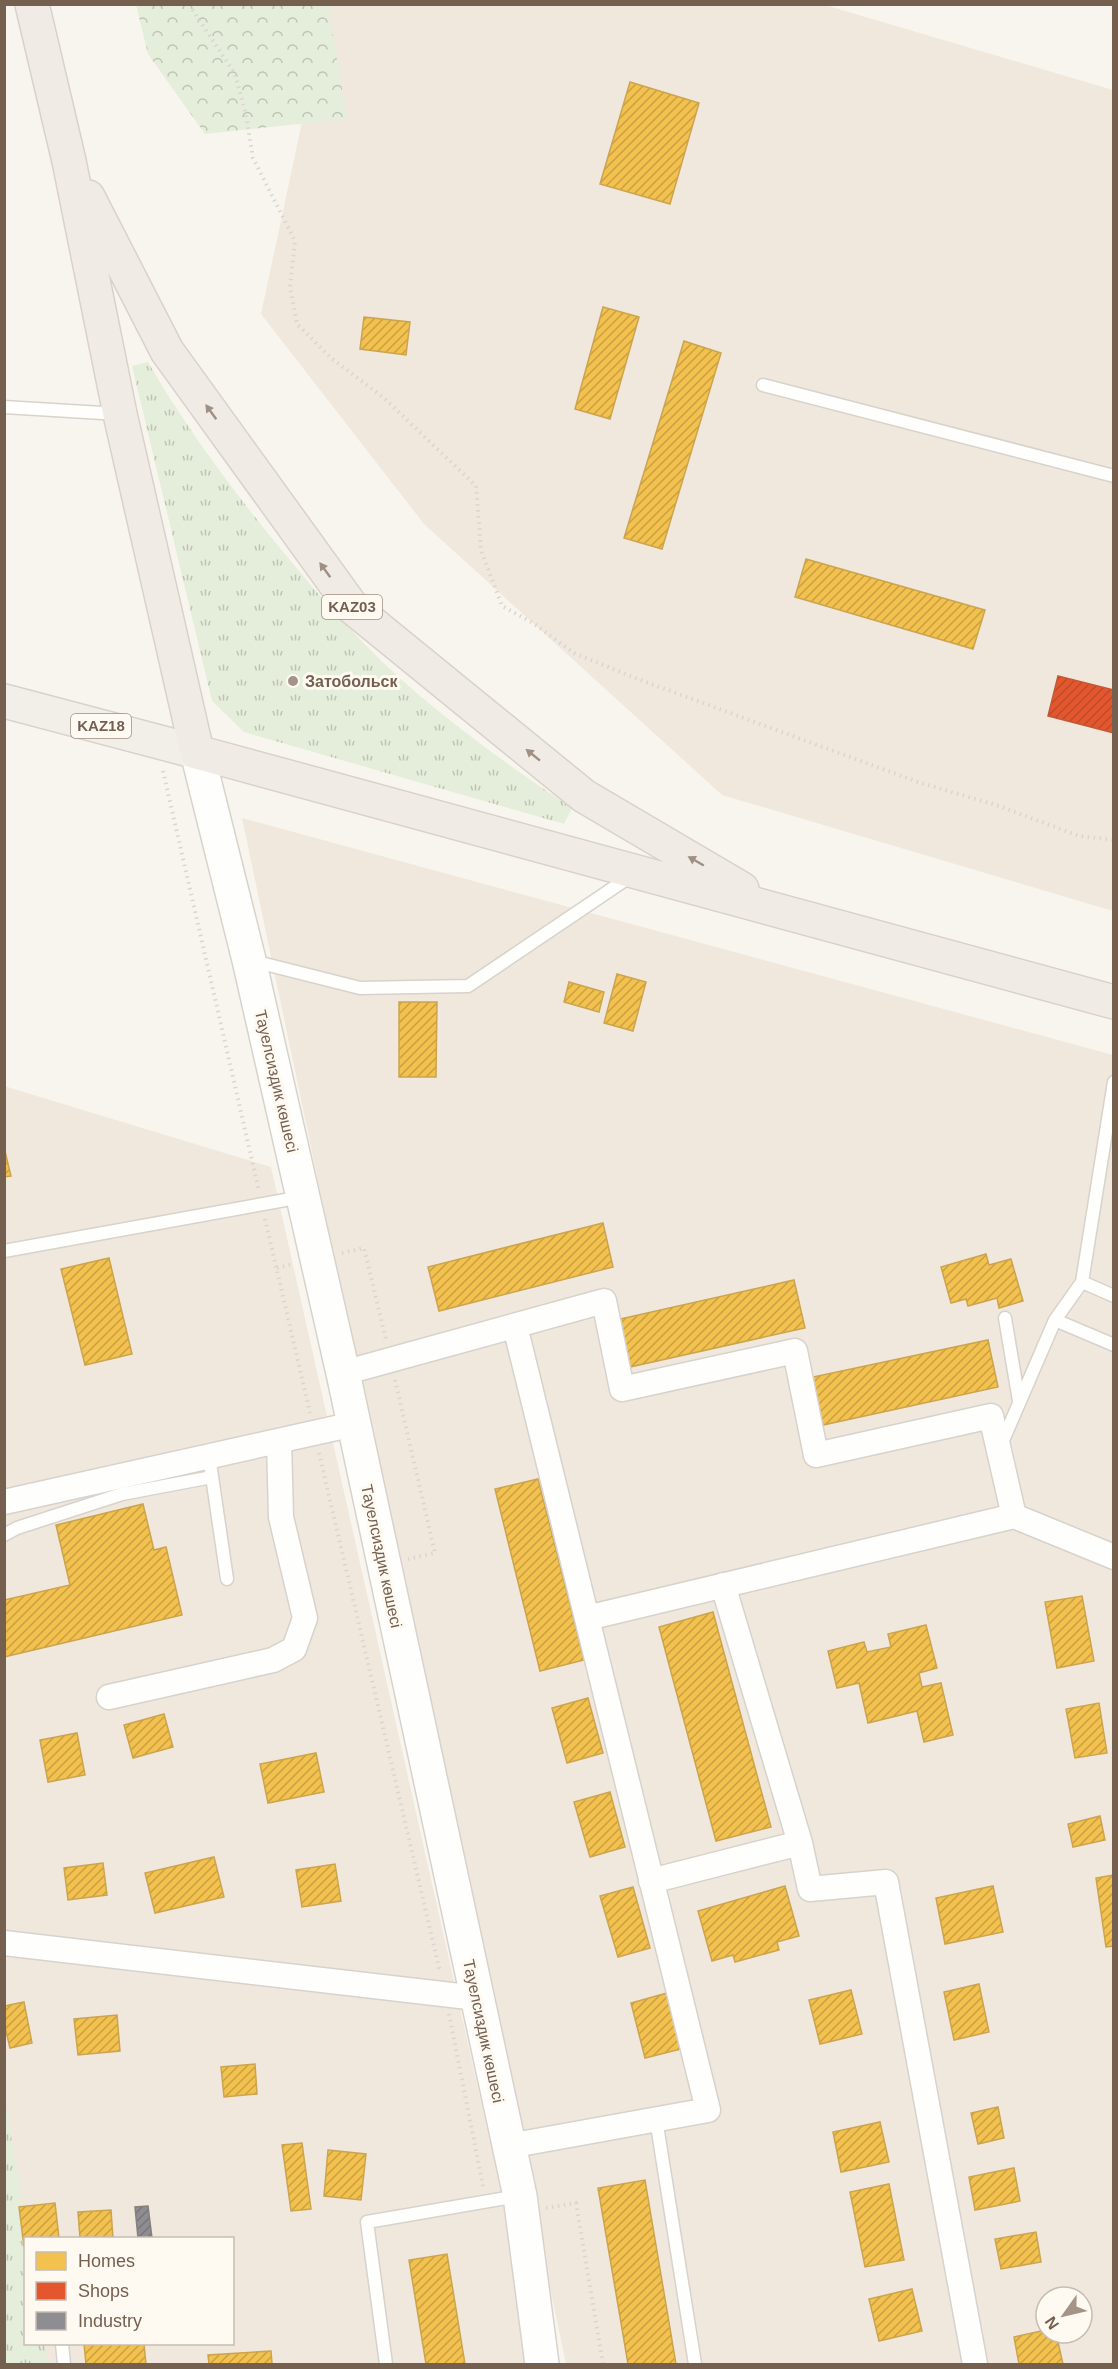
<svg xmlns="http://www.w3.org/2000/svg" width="1118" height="2369" viewBox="0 0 1118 2369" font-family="Arial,sans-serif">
<defs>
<pattern id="grass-tufts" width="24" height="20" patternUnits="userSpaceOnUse" patternTransform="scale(1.5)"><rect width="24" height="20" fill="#e5eeda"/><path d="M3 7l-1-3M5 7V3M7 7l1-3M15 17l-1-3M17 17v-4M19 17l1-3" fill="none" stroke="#bec4b3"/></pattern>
<pattern id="forest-crowns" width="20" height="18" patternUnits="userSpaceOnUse" patternTransform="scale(1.5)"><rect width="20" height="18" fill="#e5eeda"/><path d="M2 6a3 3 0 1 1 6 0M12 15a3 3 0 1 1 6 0" fill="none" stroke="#bec4b3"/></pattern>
<pattern id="homes-hatch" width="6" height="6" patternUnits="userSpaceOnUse" patternTransform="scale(1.5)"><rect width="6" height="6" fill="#f2c14e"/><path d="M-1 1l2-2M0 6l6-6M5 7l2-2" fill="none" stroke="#c9a043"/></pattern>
<pattern id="shops-hatch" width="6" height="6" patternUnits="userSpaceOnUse" patternTransform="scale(1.5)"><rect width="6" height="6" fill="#e4572e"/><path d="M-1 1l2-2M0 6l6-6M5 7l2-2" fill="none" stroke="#bd4b2a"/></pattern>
<pattern id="industry-hatch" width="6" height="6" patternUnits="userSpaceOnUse" patternTransform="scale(1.5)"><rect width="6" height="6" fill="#8d8d92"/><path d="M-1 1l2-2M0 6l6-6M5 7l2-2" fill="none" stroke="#78767a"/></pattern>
</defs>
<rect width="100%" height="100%" fill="#f8f5ee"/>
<path fill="#f0e8dd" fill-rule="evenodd" d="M327,5H825L1113,90V911L722,795L424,524L261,314Z
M242,818L1113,1055V2364H566ZM1046,2297H1082V2333H1046Z
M4,1086L271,1167L540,2364H5ZM26,2238H232V2344H26Z"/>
<path fill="url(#grass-tufts)" d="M148,362C186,428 231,488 279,547C322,599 367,651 419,695C468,736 519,773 572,808L564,824L244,732L212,701L132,366Z
M4,2093L28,2238H26V2344H45L49,2364H5Z"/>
<path fill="url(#forest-crowns)" d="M136,5H328L347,119L205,134L148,54Z"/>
<path fill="url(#homes-hatch)" stroke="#cca44e" stroke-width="1.5" d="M630,82L699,103L670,204L600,184Z
M603,307L639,317L610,419L575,409Z
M364,317L410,322L406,355L360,349Z
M684,341L721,353L662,549L624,538Z
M806,559L985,610L973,649L795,597Z
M617,974L646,982L633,1031L604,1023Z
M569,982L604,992L599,1012L564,1002Z
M399,1002H437L436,1077H399Z
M4,1147L11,1176L4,1177Z
M603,1223L613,1267L439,1311L428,1267Z
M986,1254L989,1265L1011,1259L1023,1301L999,1308L997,1298L968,1306L966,1299L951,1303L941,1267Z
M109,1258L132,1354L85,1365L61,1269Z
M794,1280L805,1328L630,1367L620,1319Z
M988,1340L998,1387L823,1425L813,1377Z
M538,1479L584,1660L540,1671L495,1489Z
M143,1504L154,1550L166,1547L182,1615L4,1657V1600L70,1585L56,1525Z
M1082,1596L1094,1661L1057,1668L1045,1602Z
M713,1612L771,1827L716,1841L659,1627Z
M926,1625L937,1668L919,1673L922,1687L941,1683L953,1735L924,1742L917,1711L868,1723L859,1683L837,1688L828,1651L864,1642L867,1652L891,1647L888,1634Z
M588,1698L603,1753L567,1763L552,1708Z
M1099,1703L1107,1753L1075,1758L1066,1709Z
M164,1714L173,1747L133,1758L124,1725Z
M77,1733L85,1775L48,1782L40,1740Z
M316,1753L324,1792L268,1803L260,1764Z
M610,1792L625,1847L590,1857L574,1802Z
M1100,1816L1105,1840L1073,1847L1068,1824Z
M214,1857L224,1897L155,1913L145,1873Z
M103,1863L107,1895L68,1900L64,1868Z
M335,1864L341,1901L302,1907L296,1870Z
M1114,1875V1946L1106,1947L1096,1878Z
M785,1886L799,1936L777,1942L779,1950L735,1962L733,1955L712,1961L698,1911Z
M993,1886L1003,1932L945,1944L936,1898Z
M633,1887L650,1948L618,1957L600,1896Z
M979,1984L989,2032L954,2040L944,1992Z
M851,1990L862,2034L820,2044L809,2000Z
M667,1993L681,2049L645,2058L631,2003Z
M24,2002L32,2043L10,2048L4,2023V2006Z
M117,2015L120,2051L78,2055L74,2019Z
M255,2064L257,2094L224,2097L221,2067Z
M998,2107L1004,2138L978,2144L971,2113Z
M880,2122L889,2162L841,2172L833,2132Z
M302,2143L311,2209L291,2211L282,2145Z
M328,2150L366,2154L361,2200L324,2196Z
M1014,2168L1020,2201L975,2210L969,2177Z
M645,2180L676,2364H628L598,2188Z
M889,2184L904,2260L865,2267L850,2192Z
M55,2203L59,2238H26L24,2247L19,2207Z
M111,2210L113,2238H80L78,2212Z
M1036,2232L1041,2262L1001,2269L995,2239Z
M447,2254L465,2364H426L409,2260Z
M912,2289L922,2331L879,2341L869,2299Z
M1046,2330V2333H1056L1063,2364H1019L1014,2337Z
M84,2344H144L146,2364H86Z
M271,2351L272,2364H209L208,2355Z"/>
<path fill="url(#shops-hatch)" stroke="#c35938" stroke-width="1.5" d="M1058,676L1114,690V733L1048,716Z"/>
<path fill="url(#industry-hatch)" stroke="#867f7e" stroke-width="1.5" d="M148,2206L152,2238H138L135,2207Z"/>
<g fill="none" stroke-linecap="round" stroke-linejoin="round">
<defs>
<path id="lane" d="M763,385L1114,476
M4,407L119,414
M253,961L360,988L468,986L631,876
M4,1251L302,1197
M1082,1282L1114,1296
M1005,1318L1019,1401
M1055,1320L1114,1345
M1001,1445L1055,1320L1082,1282L1114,1082
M209,1456L227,1579
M4,1535L17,1528L122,1494L212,1477
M656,2119L695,2364
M62,2344L64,2364
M386,2364L367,2222L518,2196"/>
<path id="street" d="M343,1373L604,1301L622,1389L795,1351L816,1455L991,1416L1014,1516
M4,1502L354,1424
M723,1585L800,1843L810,1889L886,1882L975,2364
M587,1618L1014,1516L1114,1557
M109,1697L273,1660L294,1649L305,1618L281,1517L279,1441
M651,1881L800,1843
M4,1943L477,1998
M509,2146L708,2110L515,1326"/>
<path id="secondary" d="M197,752L249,960L343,1373L520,2196L542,2364"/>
<path id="primary" d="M4,701L197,752"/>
<path id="highway" d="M32,4L69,161L120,414L197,752L1114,1002
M88,197L167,351L352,607L584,796L742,889"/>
</defs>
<use href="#lane" stroke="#d7d2cc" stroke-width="15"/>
<use href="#street" stroke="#d7d2cc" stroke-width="27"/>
<use href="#secondary" stroke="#d8d2cc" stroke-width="36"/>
<use href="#primary" stroke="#d9d2cb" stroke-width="36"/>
<use href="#highway" stroke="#d9d2cb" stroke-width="36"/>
<path stroke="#dad5d0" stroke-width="4" stroke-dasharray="1.5 4.5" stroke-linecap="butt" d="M191,4L192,9L235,74L246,115L253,158L295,241L290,287L297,324L331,358L384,398L476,486L481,550L502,606L533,623L574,653L635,678L918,782L999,806L1079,836L1114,840
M163,771L259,1191
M265,1219L310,1413
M342,1253L364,1248L386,1340
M277,1268L293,1264
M395,1380L435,1553L408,1559
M319,1453L440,1972
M449,2014L483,2186
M546,2208L576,2203L603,2364"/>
<use href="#lane" stroke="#fefefc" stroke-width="12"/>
<use href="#street" stroke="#fefefc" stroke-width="24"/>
<use href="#secondary" stroke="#fefefc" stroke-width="33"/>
<use href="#primary" stroke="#f2efe8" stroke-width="33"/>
<use href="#highway" stroke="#f1ebe6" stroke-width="33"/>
</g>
<defs><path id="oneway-solid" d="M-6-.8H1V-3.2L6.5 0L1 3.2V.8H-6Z" transform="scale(1.5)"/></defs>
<g fill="#a09084">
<use href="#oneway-solid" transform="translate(211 412) rotate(-126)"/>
<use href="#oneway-solid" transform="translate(325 570) rotate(-126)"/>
<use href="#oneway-solid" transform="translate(533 755) rotate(-141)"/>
<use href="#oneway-solid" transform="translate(696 861) rotate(-150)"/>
</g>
<circle fill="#a39487" stroke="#fefaf2" stroke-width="2" cx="293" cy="681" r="6"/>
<g text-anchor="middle" stroke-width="6" stroke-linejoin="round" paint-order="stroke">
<g fill="#fefaf2" stroke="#9e8e80" stroke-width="1.5">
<rect x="322" y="595" width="60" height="24" rx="4.5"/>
<rect x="71" y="714" width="60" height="24" rx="4.5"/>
</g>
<g font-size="15" font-weight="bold" fill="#755f4f">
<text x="352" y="612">KАZ03</text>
<text x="101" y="731">KAZ18</text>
</g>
<g font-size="16" font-weight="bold" fill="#755f4f" stroke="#fefaf2" text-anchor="start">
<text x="305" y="687">Затобольск</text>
</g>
<g font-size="16" fill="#755f4f" stroke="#fefaf2">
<text transform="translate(277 1081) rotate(77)" y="6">Тауелсиздик көшесі</text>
<text transform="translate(382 1556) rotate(78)" y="6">Тауелсиздик көшесі</text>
<text transform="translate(484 2031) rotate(78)" y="6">Тауелсиздик көшесі</text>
</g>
</g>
<rect width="1118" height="2369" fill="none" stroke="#755f4f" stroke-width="12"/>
<rect x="24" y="2237" width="210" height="108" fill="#fefaf2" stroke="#c7bcb1" stroke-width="1.5"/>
<rect x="36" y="2252" width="30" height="18" fill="#f2c14e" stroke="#c7bcb1" stroke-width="1.5"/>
<text x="78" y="2267" font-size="18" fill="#755f4f">Homes</text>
<rect x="36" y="2282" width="30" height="18" fill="#e4572e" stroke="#c7bcb1" stroke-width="1.5"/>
<text x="78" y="2297" font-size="18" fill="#755f4f">Shops</text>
<rect x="36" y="2312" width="30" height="18" fill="#8d8d92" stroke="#c7bcb1" stroke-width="1.5"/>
<text x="78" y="2327" font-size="18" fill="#755f4f">Industry</text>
<g transform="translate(1064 2315) rotate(236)"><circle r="28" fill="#fefaf2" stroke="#c7bcb1" stroke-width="1.5"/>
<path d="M0-4.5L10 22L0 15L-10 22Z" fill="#a39487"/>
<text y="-9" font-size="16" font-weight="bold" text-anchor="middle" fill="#755f4f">N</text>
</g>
</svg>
